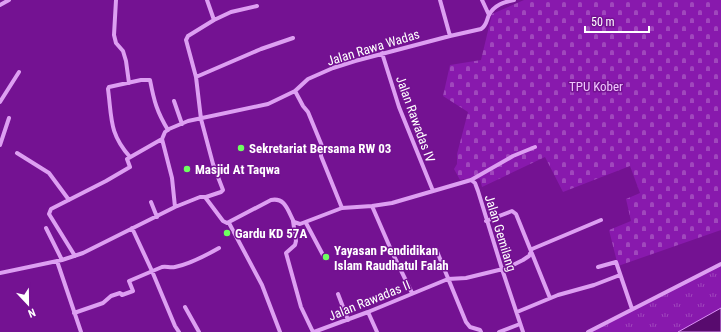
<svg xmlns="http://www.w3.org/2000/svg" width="721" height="332" viewBox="0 0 721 332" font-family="'Roboto Condensed',sans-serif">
<defs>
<pattern id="grass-tufts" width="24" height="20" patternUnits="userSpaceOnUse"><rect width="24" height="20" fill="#8819ad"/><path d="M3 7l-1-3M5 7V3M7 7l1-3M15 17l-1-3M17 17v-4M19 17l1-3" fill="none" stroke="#a047bd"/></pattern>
<pattern id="cemetery-stones" width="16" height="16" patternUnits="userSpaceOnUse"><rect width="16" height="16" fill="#8819ad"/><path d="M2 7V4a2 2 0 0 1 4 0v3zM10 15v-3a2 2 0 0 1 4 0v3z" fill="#a047bd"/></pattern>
</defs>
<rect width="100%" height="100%" fill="#741292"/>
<path fill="url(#grass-tufts)" d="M721,264V332H589Z"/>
<path fill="url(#cemetery-stones)" d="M524,0H721V230L618,266L609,230L631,221L626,199L640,193L630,166L563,192L545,157L482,187L480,179L470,178L460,180L454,169L457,164V154L468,112L443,96L450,65L481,60L492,14Z"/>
<path fill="#580b6e" stroke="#db90f6" d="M721,308V332H678Z"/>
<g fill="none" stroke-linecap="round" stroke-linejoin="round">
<path stroke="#dd9ff2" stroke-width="4" d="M116,0L114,35L116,43L123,51L126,61L129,83
M207,0L214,20
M440,0L450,36
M482,0L489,15
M0,5L9,0
M382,53L399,107L433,191
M196,77L261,49L293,38
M295,91L303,106L308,112L322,146L321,151V156L342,208
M174,101L182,124
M0,102L19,72
M0,145L9,118
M17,153L49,173L69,200
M130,157C109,133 112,119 108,89L109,87L141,80H150C154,101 157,112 168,130
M471,180L513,156L535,147
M206,197L221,192L223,190L213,164L201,119L196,77L186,40L188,36L214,20L231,12L257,6
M151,202L157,217
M372,206L392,252L412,293
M175,207L200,197H205L223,221L227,223L271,200C286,197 288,212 294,222L300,224L342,208L372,206L392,203L471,180L475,183L478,191L502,269L523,332
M293,221L296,241L295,245L286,253L301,307L313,332
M486,221L512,211L516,214L550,298
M229,223L262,285L280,332
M306,223L323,255
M46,228L62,260
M132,228L152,271L175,326L179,332
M436,249L466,322L470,327L480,330L481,332
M75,256L49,214L51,209L106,181L130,167L127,159L162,139
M57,261L81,332
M598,267L616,262L632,309
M0,273L62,260L83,253L175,207L172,178L162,139L165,132L169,129L188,121L268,104L295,91L308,79L333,68L355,61L450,36L481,29C487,25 486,21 489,15C494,5 504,2 514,0
M338,294L348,320
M185,307L199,332
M368,312L377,332
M517,312L558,295L594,285L620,275
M74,313L103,303L111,296L120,293L122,295L133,291L129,281L162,267C166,266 170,268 175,267C190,264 205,256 219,248
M314,332L368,312L448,279L466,278L507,268L523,260L529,256L532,249L601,220
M499,332L520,324
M588,332L721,264"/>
</g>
<g fill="#6eff60" stroke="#741292" stroke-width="1.5">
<circle cx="241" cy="148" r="4"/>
<circle cx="187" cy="169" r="4"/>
<circle cx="227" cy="233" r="4"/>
<circle cx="326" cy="257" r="4"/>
</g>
<g text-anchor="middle" stroke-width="3" stroke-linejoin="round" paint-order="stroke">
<g font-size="13" fill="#fff" stroke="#741292">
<text transform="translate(373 47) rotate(-17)" y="5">Jalan Rawa Wadas</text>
<text transform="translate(416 119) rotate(70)" y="5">Jalan Rawadas IV</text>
<text transform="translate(501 233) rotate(73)" y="5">Jalan Gemilang</text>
<text transform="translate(369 300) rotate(-22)" y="5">Jalan Rawadas II</text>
</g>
<g font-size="13" fill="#efc6fd" stroke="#741292">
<text x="596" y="91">TPU Kober</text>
</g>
<g font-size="13" font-weight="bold" fill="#fff" stroke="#741292" text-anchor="start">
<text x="249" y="153">Sekretariat Bersama RW 03</text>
<text x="195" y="174">Masjid At Taqwa</text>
<text x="235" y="238">Gardu KD 57A</text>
<text x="334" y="255">Yayasan Pendidikan<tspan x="334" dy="15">Islam Raudhatul Falah</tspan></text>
</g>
</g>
<g transform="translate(28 304) rotate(158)" stroke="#741292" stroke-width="3" paint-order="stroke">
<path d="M0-3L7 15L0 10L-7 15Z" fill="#ffffff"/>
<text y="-6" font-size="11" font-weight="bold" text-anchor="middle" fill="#ffffff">N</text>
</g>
<path d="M585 26v6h64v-6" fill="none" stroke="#ffffff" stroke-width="2"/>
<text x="591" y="26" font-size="12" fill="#ffffff" stroke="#741292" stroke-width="3" paint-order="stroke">50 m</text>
</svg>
